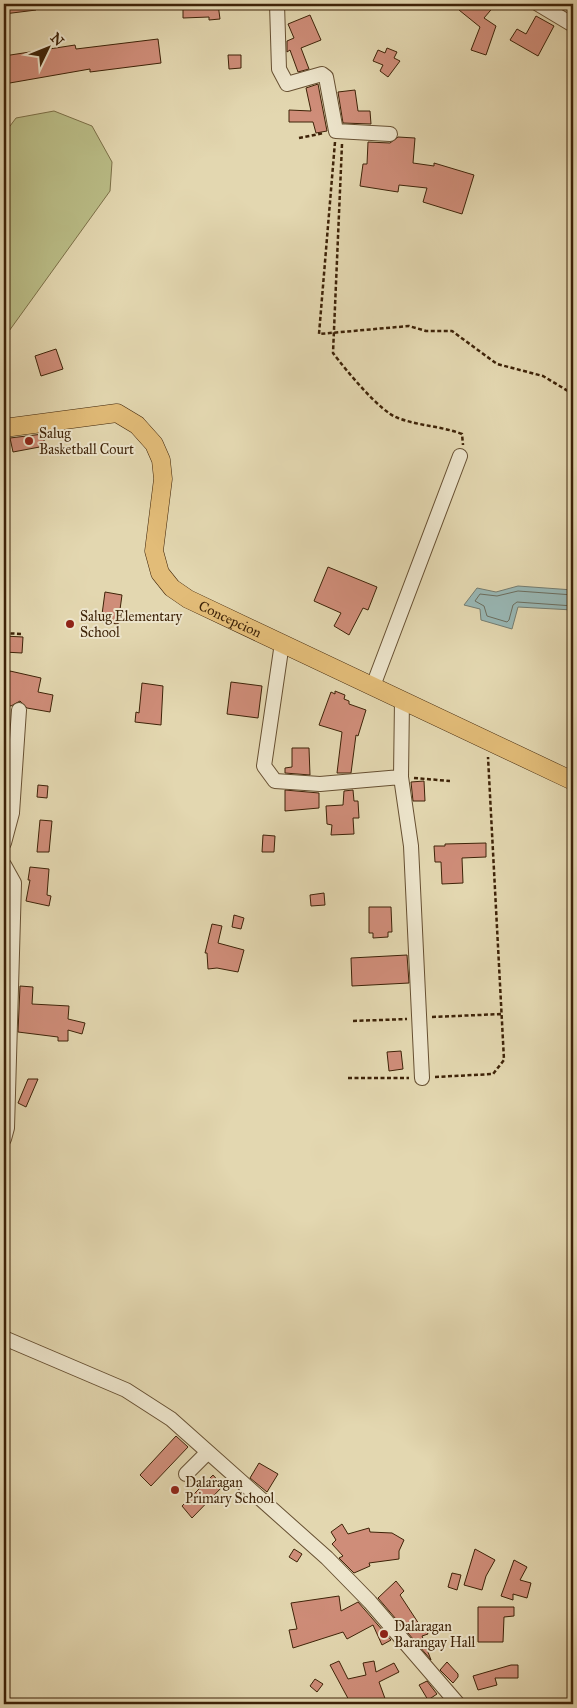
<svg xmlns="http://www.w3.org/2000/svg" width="577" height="1708" viewBox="0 0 577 1708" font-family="'IM FELL Great Primer',serif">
<rect width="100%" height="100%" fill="#e3d7b0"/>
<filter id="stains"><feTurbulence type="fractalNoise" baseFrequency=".004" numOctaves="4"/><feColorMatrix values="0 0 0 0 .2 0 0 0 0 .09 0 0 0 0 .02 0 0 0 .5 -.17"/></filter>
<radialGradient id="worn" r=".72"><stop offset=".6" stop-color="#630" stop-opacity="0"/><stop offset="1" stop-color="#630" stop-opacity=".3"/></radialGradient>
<path fill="#babd87" stroke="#7c7048" d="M54,111L92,126L112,162L110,191L4,338V134L16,118Z"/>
<path fill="#98b7b5" stroke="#747c70" d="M518,586L573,590V610L518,607L512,629L481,620L480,609L464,605L477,588L496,592Z"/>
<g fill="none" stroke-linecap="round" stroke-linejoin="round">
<path stroke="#6b6d5e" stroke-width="1" d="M573,595L518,591L497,596L480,594L475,601L484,606L487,616L507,622L509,620L513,605L517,602L573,606"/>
</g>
<path fill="#cf8d79" stroke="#3e2308" d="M4,4H36V10L4,14Z
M218,4L220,19L209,20V17L183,18V5Z
M466,4H496L484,18L496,26L486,55L471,50L480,27L459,10Z
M310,15L321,40L301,48L309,69L298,72L290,50L287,52V41L294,38L288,24Z
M536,16L554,26L538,56L510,40L517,29L526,34Z
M158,39L161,63L90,72V69L4,84V56L75,45L76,49Z
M387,48L397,52L394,58L400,61L388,77L380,71L383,65L373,61L378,50L385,53Z
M228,55H241V68L229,69Z
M318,84L327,131L316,133L313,122H289V110L311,111L306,88Z
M355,90L358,111H370L371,124L343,123L338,92Z
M398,137L415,138L413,163L434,166V163L474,175L462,214L423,202L427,188L399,185L398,192L360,186L363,164H367L368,142L390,143Z
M56,349L63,369L41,376L35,356Z
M43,434L45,446L13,452L10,438Z
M328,567L377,587L368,610L363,608L349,635L334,626L341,613L314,601Z
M105,592L122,595L118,624L101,622Z
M4,636L23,637L22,653L4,652Z
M10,671L41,678L38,692L53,695L50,712L27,708L20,701L11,706L4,704V686H6Z
M231,682L262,686L258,718L227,714Z
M142,683L163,686L161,725L135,722L136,712L139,713Z
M335,691L345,695L344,699L349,701V704L366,710L358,736L356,735L351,773H337L342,732L319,725L331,692L335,694Z
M292,748H309L310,775L285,773V768L292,767Z
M424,781L425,801H413L411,782Z
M38,785L48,786L47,798L37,797Z
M285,790L319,793V808L285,811Z
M353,790L354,801H358L359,818H353L354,834L331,835L332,825L327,824L326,806L343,805L344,791Z
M40,820L52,821L49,852H37Z
M263,835L275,836L274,852H262Z
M486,843V857L462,858L463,883L442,884L441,862H435L434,846H445V844Z
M30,867L49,869L47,895L51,896L49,906L26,901L30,880H28Z
M324,893L325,905L311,906L310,895Z
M369,907H391L392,932H388V937L373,938V933H369Z
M234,915L244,918L241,929L232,927Z
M212,924L222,926L218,943L244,950L238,972L217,968L208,969L207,953H205Z
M407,955L409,983L352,986L351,958Z
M20,986L33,987L32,1004L69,1006L68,1019L85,1023L82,1034L68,1030V1041H58V1037L18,1032Z
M401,1051L403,1069L389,1071L387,1052Z
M28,1079H38L26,1107L18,1103Z
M176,1436L188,1447L151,1486L140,1475Z
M259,1463L278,1474L267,1492L250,1478Z
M213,1475L223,1486L192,1518L182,1506Z
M342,1524L348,1534L369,1528L370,1532L392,1533L404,1540L399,1551V1559L369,1563L370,1566L354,1573L339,1558L343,1556L332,1544L336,1540L331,1532Z
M294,1549L302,1554L297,1562L289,1557Z
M475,1549L495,1560L486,1576L482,1590L464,1585Z
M514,1560L527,1567L520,1580L531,1583L527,1598L513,1594V1600L501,1596Z
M452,1573L461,1575L457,1590L448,1587Z
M396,1581L404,1591L400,1595L419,1624L423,1623L428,1634L422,1636L431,1660L378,1598Z
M339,1596L341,1611L358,1602L391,1640L382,1645L373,1625L347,1639L343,1632L293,1648L289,1630L297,1629L291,1603Z
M478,1607H514V1616L504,1617L503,1642H478Z
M339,1661L348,1679L366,1675L363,1663L374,1661L376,1672L394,1663L399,1672L379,1682L387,1704H369L367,1699L351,1704L330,1665Z
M447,1662L458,1674V1677L453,1683L440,1670Z
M511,1665H518V1678H495L497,1685L478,1690L473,1676Z
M315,1679L323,1684L317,1692L310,1686Z
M427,1681L437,1694L428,1700L419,1685Z"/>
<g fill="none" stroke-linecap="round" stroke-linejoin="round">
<defs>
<path id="minor" d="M277,4L279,69L287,84L322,74L326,77L336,131L390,134
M538,4L573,25
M282,643L264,766L275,781L320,784L401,777
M373,686L460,456
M402,700L401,777L411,846L422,1078
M4,843L12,813L19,710
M4,865L14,883L7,1128L4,1139
M4,1338L126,1390L171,1419L327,1558L370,1602L458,1704
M186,1474L208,1452"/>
<g id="major">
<path id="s1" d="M4,428L117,413L137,425L154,444L161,460L163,479L154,551L160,573L172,588L188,599L573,781"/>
</g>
</defs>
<use href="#minor" stroke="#675032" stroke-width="16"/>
<use href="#major" stroke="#3e2308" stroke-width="19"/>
<path stroke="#3e2308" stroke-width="2.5" stroke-dasharray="4 2.5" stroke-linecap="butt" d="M299,138L324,133
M335,142L319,334L409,326L426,331H452L497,364L543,376L573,394
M342,144L333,353C345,369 380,412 398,418C419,426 441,426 462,434L463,445
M4,633L21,634
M414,778L450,781
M432,1017L502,1014
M353,1021L407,1019
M435,1077L493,1074L504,1060L488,757
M348,1078H409"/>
<use href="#minor" stroke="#ede5cc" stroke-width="14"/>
<use href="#major" stroke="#e2bc78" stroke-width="18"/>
</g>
<g fill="#8f2418" stroke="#ede5cc" stroke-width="2">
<circle cx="29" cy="441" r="5"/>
<circle cx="70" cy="624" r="5"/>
<circle cx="175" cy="1490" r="5"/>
<circle cx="384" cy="1634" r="5"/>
</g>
<g text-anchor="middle" stroke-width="4" stroke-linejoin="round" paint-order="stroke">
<g font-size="14" fill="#3e2308" stroke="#ede5cc" text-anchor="start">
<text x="39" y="438">Salug<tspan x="39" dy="16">Basketball Court</tspan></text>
<text x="80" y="621">Salug Elementary<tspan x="80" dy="16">School</tspan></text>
<text x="185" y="1487">Dalaragan<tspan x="185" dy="16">Primary School</tspan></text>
<text x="394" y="1631">Dalaragan<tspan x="394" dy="16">Barangay Hall</tspan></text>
</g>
<g font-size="14" fill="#3e2308" stroke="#ede5cc">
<text dy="5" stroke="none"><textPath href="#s1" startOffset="380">Concepcion</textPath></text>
</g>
</g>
<rect width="577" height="1708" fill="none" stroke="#e3d7b0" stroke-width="20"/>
<rect x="5" y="5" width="567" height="1698" fill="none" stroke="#3e2308" stroke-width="2.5"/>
<rect x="10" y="10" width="557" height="1688" fill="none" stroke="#3e2308"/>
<g transform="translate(48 48) rotate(47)" stroke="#ede5cc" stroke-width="4" paint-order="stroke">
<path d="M0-4L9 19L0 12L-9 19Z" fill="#3e2308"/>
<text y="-8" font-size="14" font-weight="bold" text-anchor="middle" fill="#3e2308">N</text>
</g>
<rect width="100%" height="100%" filter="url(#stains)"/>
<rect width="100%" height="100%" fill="url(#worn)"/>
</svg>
